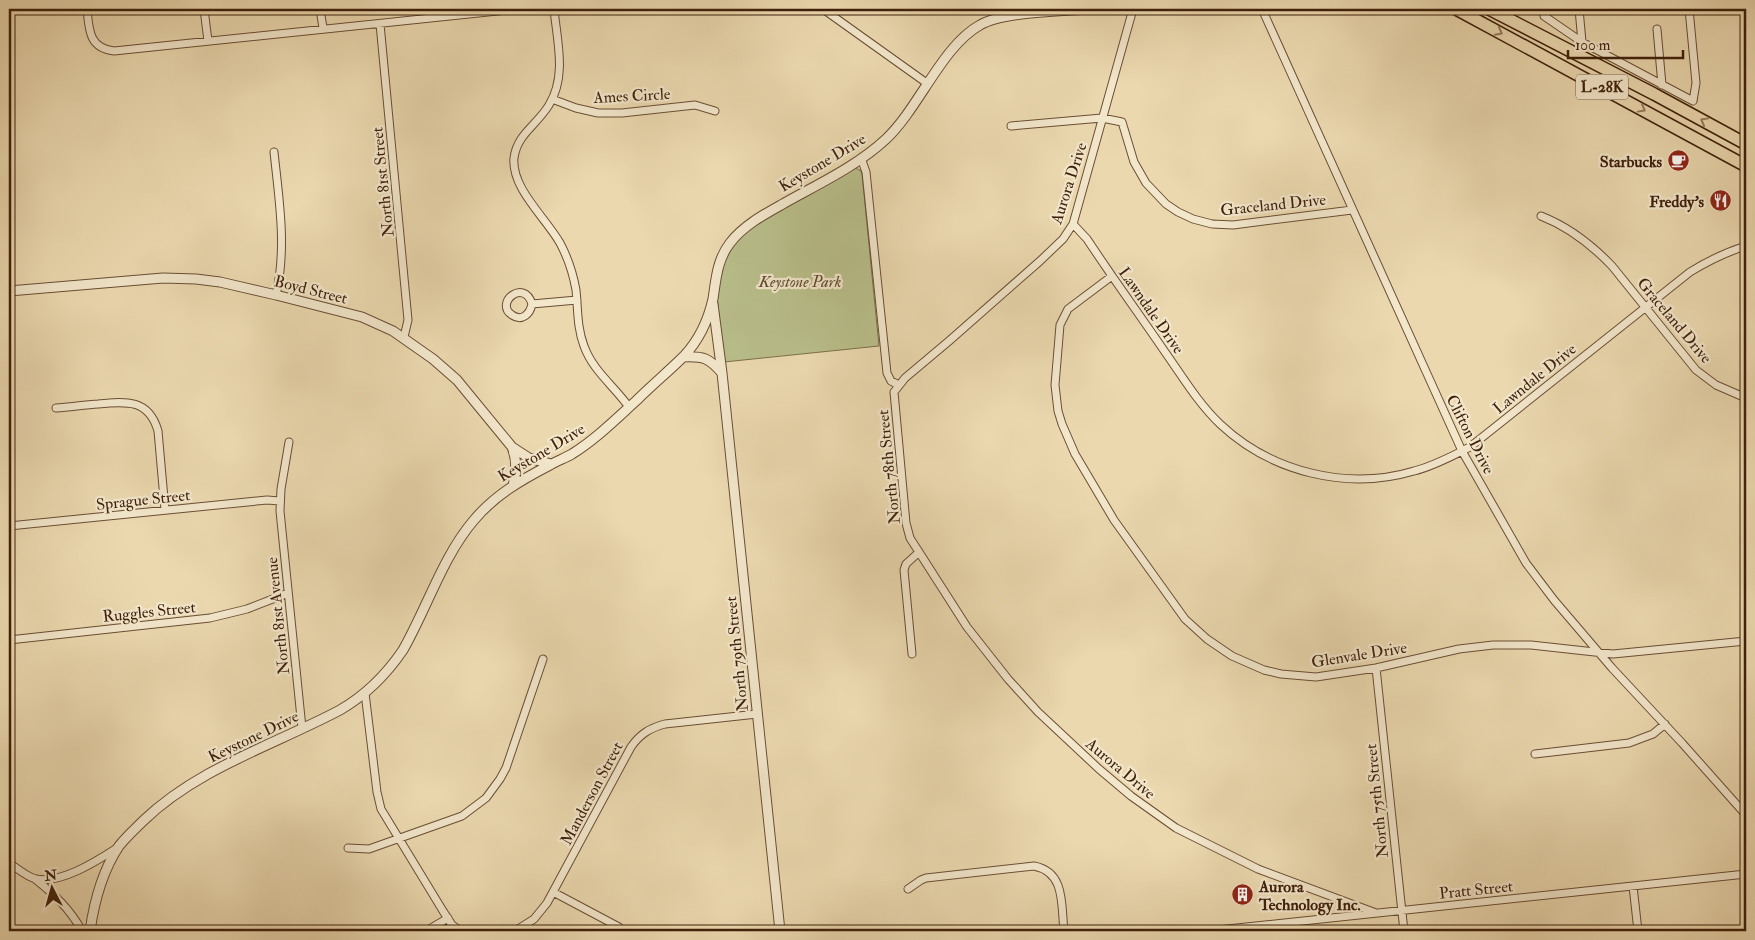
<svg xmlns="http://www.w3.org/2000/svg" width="1755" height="940" viewBox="0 0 1755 940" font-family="'IM FELL Double Pica',serif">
<rect width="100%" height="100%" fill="#ebd8af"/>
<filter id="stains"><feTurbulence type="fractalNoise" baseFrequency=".004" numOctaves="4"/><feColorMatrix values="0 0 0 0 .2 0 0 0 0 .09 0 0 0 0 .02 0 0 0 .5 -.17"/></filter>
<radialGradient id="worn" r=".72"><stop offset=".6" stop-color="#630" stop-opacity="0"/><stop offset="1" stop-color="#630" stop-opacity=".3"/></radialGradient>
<path fill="#b8be8a" stroke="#7c6f4a" d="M855,168L860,170L862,174L879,346L724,362L717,296L722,264L729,250L738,239L766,216Z"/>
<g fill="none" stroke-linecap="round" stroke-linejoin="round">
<defs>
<path id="minor" d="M87,9C89,30 89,48 114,51L517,9
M204,9L208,41
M320,9L323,28
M437,9L438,16
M554,9C557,41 567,76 549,105C537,125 517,134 514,158C511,188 546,218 560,243C568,258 573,273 576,290C578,309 577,328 584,346C593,371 614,386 629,407
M823,9L928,84
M1133,9L1073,224L1063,239L1040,261L949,341L905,378L894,392L906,523L910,538L967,627L1008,679L1038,712L1099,769L1131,796L1176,828L1258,869L1376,913
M1262,9L1462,451L1526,563L1554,600L1612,668L1682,743L1746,815
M1543,9L1544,16L1582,42L1693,101L1696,83L1689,9
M1579,9L1582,42
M380,24L408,320L404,337
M1657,29L1662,85
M552,99L576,108L598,113H622L695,105L715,111
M1011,126L1102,118L1122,122L1134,162L1146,183L1166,204L1178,212L1193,219L1212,224L1233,225L1352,210
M274,152C279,200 287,247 276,295
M861,158L866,172L887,373L891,381L899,385
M1541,216C1569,227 1591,244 1612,266L1696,370L1716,385L1746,398
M1073,224L1087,239C1112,277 1139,314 1165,352C1182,376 1198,403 1220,424C1271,472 1347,491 1414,471C1434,466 1452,456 1470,447L1690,272C1708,261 1726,252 1746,246
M1112,276L1068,309L1060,325L1055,385L1058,411L1062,424L1075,454L1114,520L1185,619L1207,639L1232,656L1264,670L1281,674L1316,677L1376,668L1459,649L1493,645H1531L1613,654L1746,641
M532,304C530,314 522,322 512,315C494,303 524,278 532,304L577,300
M56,408C70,407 84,405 98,404C126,401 149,399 158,431L165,510
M289,442L281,489L280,511L302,728
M9,526L267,500L280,501
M9,640L210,618L247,609L288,593
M912,654L904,570L906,564L918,553
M1376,668L1404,931
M365,693L377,792L381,809L443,911L452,925L461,931
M1535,754L1629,743L1653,734L1665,724
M348,848L369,849L462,816L486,798L500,779L506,768L543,659
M9,863C17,868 27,877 36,879C61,884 97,861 117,848
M35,879C54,894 70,909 82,931
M1633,886L1638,931
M908,889L921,880L926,878L1034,866C1066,872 1061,906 1064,931
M553,892L619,927
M426,931L448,918
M515,931L534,919L547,903L631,747C640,734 650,728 665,724L757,714
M1208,931L1746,874"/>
<path id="tertiary" d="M9,291L163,278L196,279L220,282L276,295L362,317L393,331L433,359L457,380L512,447L529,458L551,464
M713,304L722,373
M683,357C704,356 709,358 722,373L780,931
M512,447C517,460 517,472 513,485
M90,931C94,903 103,870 119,846C126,837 135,829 143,821C198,768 274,745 340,710C366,695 386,675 403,650C427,608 443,556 474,520C495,495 521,480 550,465C557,461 565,458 572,454C596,439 616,419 637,400C652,385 669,371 684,356C699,340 708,321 713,299C716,279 717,260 730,243C743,226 763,215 781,205C816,185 856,167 886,139C919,108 942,46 980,25C1002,12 1060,11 1087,9"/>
<path id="primary" d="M1456,9L1746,166
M1489,9L1654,94L1746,144"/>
</defs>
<use href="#minor" stroke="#6a4e34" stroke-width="9"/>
<use href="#tertiary" stroke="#6a4e34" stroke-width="11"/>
<use href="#primary" stroke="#3f200b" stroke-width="14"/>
<use href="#minor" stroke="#f2e6cb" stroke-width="7"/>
<use href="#tertiary" stroke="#f2e6cb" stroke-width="9"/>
<use href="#primary" stroke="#ebd8af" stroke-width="11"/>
</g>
<defs><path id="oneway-chevron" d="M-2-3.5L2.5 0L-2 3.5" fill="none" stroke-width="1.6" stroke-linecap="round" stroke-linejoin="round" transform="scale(1.25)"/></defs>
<g stroke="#957c5d">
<use href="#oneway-chevron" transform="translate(1499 32) rotate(28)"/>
<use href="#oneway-chevron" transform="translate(1642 109) rotate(29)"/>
<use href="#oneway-chevron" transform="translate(1704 121) rotate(-151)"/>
</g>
<defs>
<symbol id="cafe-disc" viewBox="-11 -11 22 22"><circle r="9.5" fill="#8f2418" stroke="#f2e6cb"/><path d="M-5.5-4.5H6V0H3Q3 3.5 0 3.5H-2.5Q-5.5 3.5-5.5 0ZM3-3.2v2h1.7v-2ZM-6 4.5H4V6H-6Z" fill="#fff"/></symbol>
<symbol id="restaurant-disc" viewBox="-11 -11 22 22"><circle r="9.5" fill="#8f2418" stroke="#f2e6cb"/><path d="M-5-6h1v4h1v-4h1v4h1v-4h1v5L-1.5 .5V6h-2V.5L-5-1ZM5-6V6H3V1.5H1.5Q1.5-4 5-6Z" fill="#fff"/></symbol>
<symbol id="building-disc" viewBox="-11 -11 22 22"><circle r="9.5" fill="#8f2418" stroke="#f2e6cb"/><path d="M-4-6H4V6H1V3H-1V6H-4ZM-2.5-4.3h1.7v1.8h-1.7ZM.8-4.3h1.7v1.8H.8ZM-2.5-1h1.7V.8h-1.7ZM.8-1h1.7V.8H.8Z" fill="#fff"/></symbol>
</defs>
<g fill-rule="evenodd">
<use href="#cafe-disc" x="1666" y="148" width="25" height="25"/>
<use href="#restaurant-disc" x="1708" y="188" width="25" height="25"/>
<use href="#building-disc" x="1230" y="882" width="25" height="25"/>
</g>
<g text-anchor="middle" stroke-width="4.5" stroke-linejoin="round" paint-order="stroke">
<rect fill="#f2e6cb" stroke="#755b45" stroke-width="1" x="1576" y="74.5" width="52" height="25" rx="4"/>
<g font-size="15" font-weight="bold" fill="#3f200b">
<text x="1602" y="92">L-28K</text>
</g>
<g font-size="16" fill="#3f200b" stroke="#f2e6cb">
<text transform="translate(632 95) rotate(-3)" y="6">Ames Circle</text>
<text transform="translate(822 162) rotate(-31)" y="6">Keystone Drive</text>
<text transform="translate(382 182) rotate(-96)" y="6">North 81st Street</text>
<text transform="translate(1068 183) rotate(-72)" y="6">Aurora Drive</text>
<text transform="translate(1273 204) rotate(-6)" y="6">Graceland Drive</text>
<text transform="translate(311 289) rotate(14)" y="6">Boyd Street</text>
<text transform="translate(1152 310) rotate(55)" y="6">Lawndale Drive</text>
<text transform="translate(1675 320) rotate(50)" y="6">Graceland Drive</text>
<text transform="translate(1534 378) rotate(-39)" y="6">Lawndale Drive</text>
<text transform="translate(1471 434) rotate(63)" y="6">Clifton Drive</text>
<text transform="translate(541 452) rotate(-31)" y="6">Keystone Drive</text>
<text transform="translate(888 467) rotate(-96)" y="6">North 78th Street</text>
<text transform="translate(143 499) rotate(-6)" y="6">Sprague Street</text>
<text transform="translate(149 611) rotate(-6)" y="6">Ruggles Street</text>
<text transform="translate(277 616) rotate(-96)" y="6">North 81st Avenue</text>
<text transform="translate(736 654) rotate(-96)" y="6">North 79th Street</text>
<text transform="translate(1359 654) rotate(-9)" y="6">Glenvale Drive</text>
<text transform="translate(253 736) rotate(-26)" y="6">Keystone Drive</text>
<text transform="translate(1121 768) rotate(40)" y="6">Aurora Drive</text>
<text transform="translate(591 793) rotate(-62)" y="6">Manderson Street</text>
<text transform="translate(1376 801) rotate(-96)" y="6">North 75th Street</text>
<text transform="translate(1476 889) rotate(-6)" y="6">Pratt Street</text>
</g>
<g font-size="16" font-weight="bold" fill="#3f200b" stroke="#f2e6cb" text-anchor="end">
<text x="1662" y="167">Starbucks</text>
<text x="1704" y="207">Freddy's</text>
<text x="1259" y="892" text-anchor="start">Aurora<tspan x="1259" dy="18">Technology Inc.</tspan></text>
</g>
<g font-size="16" font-style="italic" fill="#5d482b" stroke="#f2e6cb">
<text x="800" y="287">Keystone Park</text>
</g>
</g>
<rect width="1755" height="940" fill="none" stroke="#ebd8af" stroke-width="30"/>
<rect x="10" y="10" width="1735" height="920" fill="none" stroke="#3f200b" stroke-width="2.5"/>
<rect x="15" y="15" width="1725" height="910" fill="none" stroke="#3f200b"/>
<g transform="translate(52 888) rotate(354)" stroke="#f2e6cb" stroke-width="4" paint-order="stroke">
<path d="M0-4L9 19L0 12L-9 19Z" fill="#3f200b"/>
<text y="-8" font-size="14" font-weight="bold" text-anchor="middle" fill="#3f200b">N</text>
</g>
<path d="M1568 50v8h115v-8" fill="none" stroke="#3f200b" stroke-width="2.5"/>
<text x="1575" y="50" font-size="15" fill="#3f200b" stroke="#f2e6cb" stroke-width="4" paint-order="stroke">100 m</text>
<rect width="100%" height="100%" filter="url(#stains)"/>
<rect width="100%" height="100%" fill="url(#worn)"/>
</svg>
